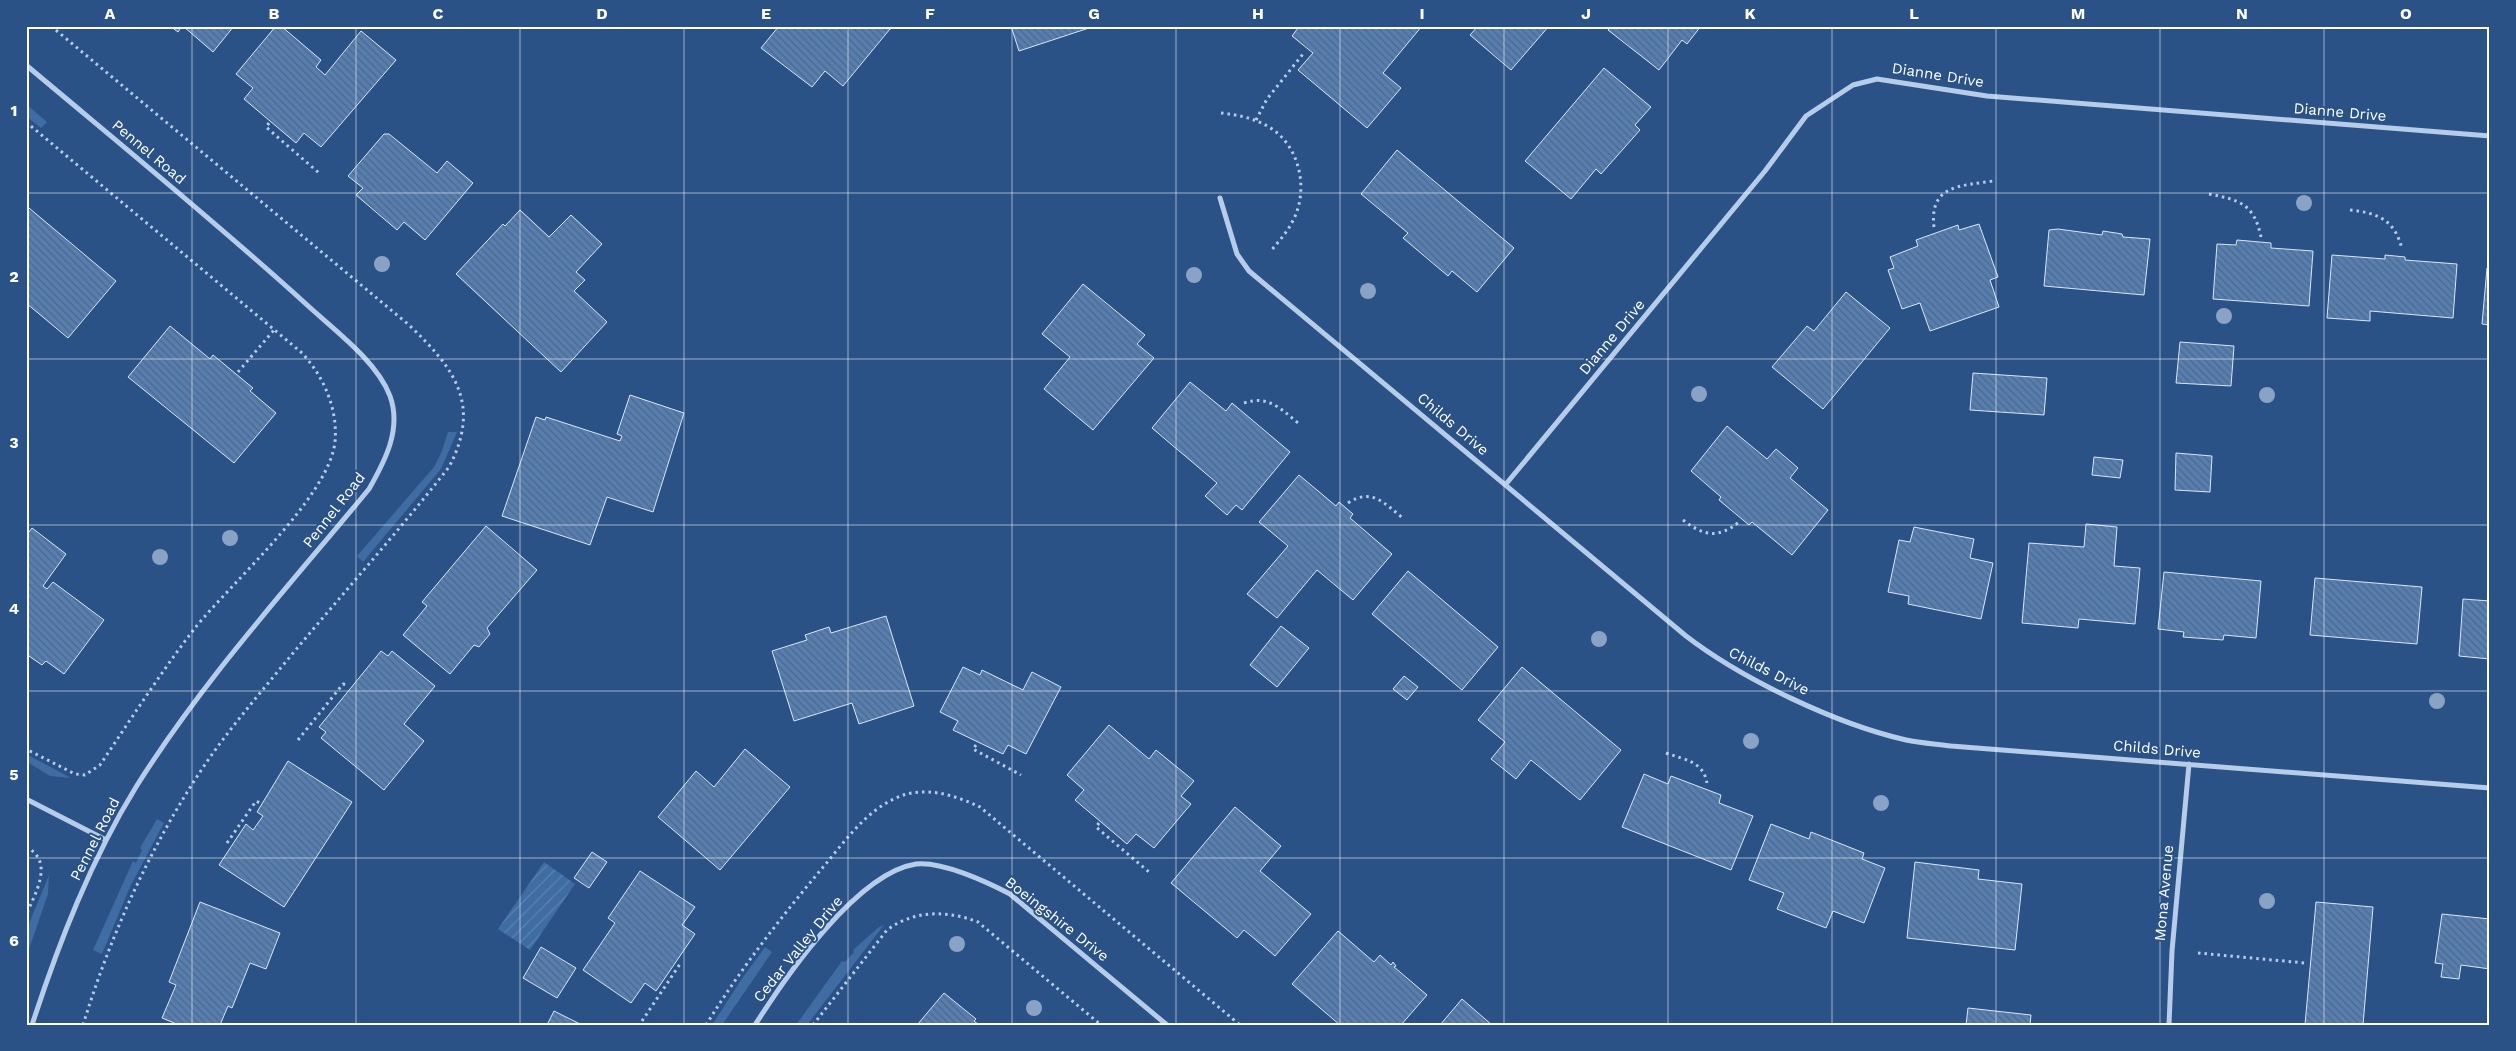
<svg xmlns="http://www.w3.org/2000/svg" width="2516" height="1051" viewBox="0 0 2516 1051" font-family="'Work Sans',sans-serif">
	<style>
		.grass { fill: #3f6ca3 }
		.garden { fill: url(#garden-furrows) }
		.building { fill: url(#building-back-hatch); stroke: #d9e6f6 }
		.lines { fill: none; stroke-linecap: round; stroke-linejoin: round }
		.path { stroke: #b6cce8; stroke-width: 3; stroke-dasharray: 2.5 4; stroke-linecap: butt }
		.street { stroke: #b6cce8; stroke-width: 5 }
		.tree { fill: #8aa3c4 }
		.grid { fill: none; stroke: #fff; stroke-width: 1; stroke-opacity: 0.55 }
		.labels { text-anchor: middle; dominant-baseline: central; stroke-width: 4; stroke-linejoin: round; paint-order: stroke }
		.street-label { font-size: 15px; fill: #fff; stroke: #2a5287 }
		.neatline { fill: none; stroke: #fff; stroke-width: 2 }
		.grid-label { font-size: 16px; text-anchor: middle; font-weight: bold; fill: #fff }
	</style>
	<defs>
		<pattern id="garden-furrows" width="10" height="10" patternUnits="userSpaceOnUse" patternTransform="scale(1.25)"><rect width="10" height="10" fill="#3f6ca3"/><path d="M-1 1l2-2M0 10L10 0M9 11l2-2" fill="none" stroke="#5c82b1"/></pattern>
		<pattern id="building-back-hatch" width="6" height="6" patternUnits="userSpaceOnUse" patternTransform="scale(1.25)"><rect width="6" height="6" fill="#567eb0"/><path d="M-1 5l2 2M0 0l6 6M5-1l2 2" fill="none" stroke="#526883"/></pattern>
	</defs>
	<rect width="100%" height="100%" fill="#2a5287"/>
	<path class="grass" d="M26,104L47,122L41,128L26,116Z
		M448,432H457L441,469L363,562L357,556L434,467L442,451Z
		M26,754L71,778L50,776L29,763L26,765Z
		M157,819L164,823L130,887L102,954L93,950L133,861L136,863L142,850L140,848Z
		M49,875L48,894L26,958V931Z
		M884,925L807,1025H796L842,961L845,962L854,952L853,950L879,927Z
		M765,947L772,952L722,1025H712L741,980Z"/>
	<path class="garden" d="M544,862L575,884L530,950L498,929Z"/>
	<path class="building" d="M170,26H182L178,32Z
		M183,26H234L213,52Z
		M276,26H281L321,60L316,67L325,75L361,31L396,60L321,147L304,133L296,143L244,99L253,88L236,74Z
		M779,26H898L890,29L843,86L825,71L812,87L761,48Z
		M1011,26H1092V27L1019,51Z
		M1296,26H1422L1383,73L1401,88L1367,128L1298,70L1313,53L1292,36L1298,28Z
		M1478,26H1549L1511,70L1470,35Z
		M1611,26H1701L1687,44L1682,40L1659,70L1608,30Z
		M1604,68L1651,107L1635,125L1640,130L1601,174L1596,169L1571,199L1525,161Z
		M384,134H389L437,173L447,161L473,183L425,240L404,222L397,230L356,195L363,188L348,176Z
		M1397,150L1514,248L1477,292L1452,271L1448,276L1403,238L1408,233L1361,194Z
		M29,208L116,281L68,338L26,303V211Z
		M520,210L549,237L571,215L602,244L576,272L585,280L574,291L607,322L561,372L456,274L503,224L505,226Z
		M1979,224L1998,277L1990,280L1999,307L1930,331L1920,303L1902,309L1888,270L1894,268L1890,257L1918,246L1916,240L1958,225L1959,230Z
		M2058,229L2102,235L2103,231L2122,234L2123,237L2150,239L2144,295L2044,286L2049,230Z
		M2237,240L2271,243V248L2313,251L2309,306L2213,299L2217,244L2236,245Z
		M2332,255L2385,259V255L2405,257V260L2457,264L2453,318L2370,311V321L2327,318Z
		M2487,268H2490V325L2482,324Z
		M1083,284L1145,335L1137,344L1154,358L1093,430L1044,389L1070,357L1042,334Z
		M1846,292L1890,328L1823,409L1772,367L1807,326L1814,331Z
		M170,326L210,359L213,355L253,388L250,391L276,413L234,463L128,377Z
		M2180,342L2234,346L2231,386L2176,383Z
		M1973,373L2047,378L2044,415L1970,410Z
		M1190,382L1226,411L1232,403L1290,452L1242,510L1236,505L1227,515L1205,496L1217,483L1152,428Z
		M630,395L684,413L653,512L607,497L590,545L502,516L536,417L545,420L546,417L620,441L622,436L617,434Z
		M1727,426L1767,459L1776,449L1798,468L1790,478L1828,510L1792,555L1752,522L1749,525L1719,500L1721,497L1691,471Z
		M2176,453L2212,456L2210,492L2175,490Z
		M2094,457L2123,460L2120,478L2092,475Z
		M1299,475L1336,506L1339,502L1353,514L1350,518L1392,554L1353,600L1317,570L1277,618L1247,594L1288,546L1259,522Z
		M2086,524L2117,527L2114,566L2140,568L2135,624L2079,619L2078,628L2022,623L2029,543L2084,547Z
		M486,526L537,570L487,628L490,634L479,647L474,645L450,674L403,635L427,606L422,602Z
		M1914,527L1974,539L1970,558L1993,563L1981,619L1908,604L1909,596L1888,592L1899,540L1910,542Z
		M32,528L66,554L43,586L47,589L53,582L104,620L64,674L46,661L42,665L26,654V536Z
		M1408,571L1498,647L1462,690L1372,614Z
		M2164,572L2261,581L2256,638L2224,635L2223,640L2183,637L2184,632L2158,629Z
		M2315,578L2422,587L2417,644L2310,635Z
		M2463,599L2490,601V659L2459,656Z
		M886,616L914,706L859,724L852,703L794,721L772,651L807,640L805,635L829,627L831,633Z
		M1281,626L1309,648L1277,687L1250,665Z
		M381,651L388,656L392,651L435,686L404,724L424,741L384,790L321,738L326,732L319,727Z
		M963,667L980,675L982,670L1023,690L1032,672L1061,687L1026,754L1008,745L1003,754L953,730L958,721L940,712Z
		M1522,667L1621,750L1580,800L1531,760L1516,779L1491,759L1505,742L1478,720Z
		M1404,676L1418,687L1407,700L1393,689Z
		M1109,725L1149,759L1156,750L1194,781L1181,796L1191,804L1154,848L1136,834L1127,844L1075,800L1084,790L1067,775Z
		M745,749L790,787L720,870L658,817L696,771L714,787Z
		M288,761L352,802L284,907L219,865L246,824L253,830L263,816L257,812Z
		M1644,774L1668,784L1671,776L1721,795L1719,803L1753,816L1731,870L1622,827Z
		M1235,807L1281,846L1260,871L1311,914L1275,956L1244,930L1237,938L1171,883Z
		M1771,824L1809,839L1811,832L1864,853L1862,859L1885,868L1864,923L1833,911L1826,928L1777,909L1784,893L1749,880Z
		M592,852L607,862L589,888L574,878Z
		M1915,862L1979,870L1978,879L2022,884L2015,950L1907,938Z
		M640,871L695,907L682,925L695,934L656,991L645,983L631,1003L583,970L615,923L608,918Z
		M200,902L280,933L266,969L250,963L232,1008L228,1006L220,1025H179L162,1018L176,985L169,982Z
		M2316,902L2373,907L2363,1025H2305Z
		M2442,914L2490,919V969L2461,965L2459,979L2441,977L2443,964L2435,963Z
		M1338,931L1374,962L1380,955L1391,965L1393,962L1396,966L1394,967L1427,995L1401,1025H1340L1292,984Z
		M541,947L576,968L557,998L523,978Z
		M944,993L976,1019L974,1021L979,1025H917Z
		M1462,999L1492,1025H1440Z
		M1968,1008L2031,1015L2030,1025H1966Z
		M554,1011L582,1025H547Z"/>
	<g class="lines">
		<path class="path" d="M51,26L409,325C454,368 482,404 449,467C395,536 335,602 279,670C251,704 222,738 198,775C148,852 110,937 83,1025
			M1221,113C1238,115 1254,118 1269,127C1301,146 1310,193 1291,224C1286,234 1277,243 1270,252
			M1256,120L1267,99L1303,54
			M26,122L302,353C324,377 338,409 335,442C329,497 231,583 195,628C161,672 131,719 100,765L85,775L75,774L26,749
			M269,123L266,127L319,173
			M2209,194C2240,200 2254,204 2261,237
			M2350,210C2378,213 2395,220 2402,249
			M1934,227C1929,185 1960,186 1993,181
			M238,372L274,330
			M1244,403C1268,395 1280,408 1298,423
			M1348,503C1372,487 1385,504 1404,519
			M1683,520C1704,536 1718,539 1739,522
			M298,740L339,689L343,684L348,685
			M976,745L973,749L1021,775
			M1666,753C1685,760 1703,761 1707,783
			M1099,823L1096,827L1149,872
			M227,843L256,801L260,803
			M26,847C55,861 35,894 26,915
			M2198,953L2305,963
			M642,1021L680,964
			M706,1025C741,968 782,916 824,866C845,841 866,811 896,798C923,785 955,795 980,807L1240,1025
			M813,1025L887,930C914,910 947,910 978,922L1101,1025"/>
		<path class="street" d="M26,65C120,144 216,222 306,304C333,329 377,361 390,396C402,429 385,461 369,489C289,586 203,680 136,787C91,860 59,942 32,1025
			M1220,198L1237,254L1249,271L1686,636C1742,679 1836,724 1906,740C1920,743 1936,744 1951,746L2490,788
			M1506,484L1765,171L1806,116L1853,85L1877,79L1987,96L2490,136
			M26,799L106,840
			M755,1025C786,976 857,873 916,864C942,861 987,882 1010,894L1167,1025
			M2169,1025L2172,951L2189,764"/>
	</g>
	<g class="tree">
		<circle cx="2304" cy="203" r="8"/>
		<circle cx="382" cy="264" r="8"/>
		<circle cx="1194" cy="275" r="8"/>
		<circle cx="1368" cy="291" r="8"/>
		<circle cx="2224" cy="316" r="8"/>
		<circle cx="1699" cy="394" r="8"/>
		<circle cx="2267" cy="395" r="8"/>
		<circle cx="230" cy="538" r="8"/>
		<circle cx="160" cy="557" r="8"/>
		<circle cx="1599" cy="639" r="8"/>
		<circle cx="2437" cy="701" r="8"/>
		<circle cx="1751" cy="741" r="8"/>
		<circle cx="1881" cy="803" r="8"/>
		<circle cx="2267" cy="901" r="8"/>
		<circle cx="957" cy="944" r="8"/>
		<circle cx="1034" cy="1008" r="8"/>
	</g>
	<path class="grid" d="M192,26V1025M356,26V1025M520,26V1025M684,26V1025M848,26V1025M1012,26V1025M1176,26V1025M1340,26V1025M1504,26V1025M1668,26V1025M1832,26V1025M1996,26V1025M2160,26V1025M2324,26V1025M26,193H2490M26,359H2490M26,525H2490M26,691H2490M26,858H2490"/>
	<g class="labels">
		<g class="street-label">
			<text transform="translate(1938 75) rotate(9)">Dianne Drive</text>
			<text transform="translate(2340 112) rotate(5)">Dianne Drive</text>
			<text transform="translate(149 152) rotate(40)">Pennel Road</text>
			<text transform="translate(1612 337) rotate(-50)">Dianne Drive</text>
			<text transform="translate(1453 424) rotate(40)">Childs Drive</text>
			<text transform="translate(334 510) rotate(-52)">Pennel Road</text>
			<text transform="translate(1769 671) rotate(27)">Childs Drive</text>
			<text transform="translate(2157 749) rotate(5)">Childs Drive</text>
			<text transform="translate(95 839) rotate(-63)">Pennel Road</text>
			<text transform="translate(2164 893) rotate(-85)">Mona Avenue</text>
			<text transform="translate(1057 919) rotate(38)">Boeingshire Drive</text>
			<text transform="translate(798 949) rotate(-51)">Cedar Valley Drive</text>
		</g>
	</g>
	<rect width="2516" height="1051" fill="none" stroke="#2a5287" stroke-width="55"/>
	<rect x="28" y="28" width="2460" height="996" class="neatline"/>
	<g class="grid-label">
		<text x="110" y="19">A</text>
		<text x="274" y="19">B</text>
		<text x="438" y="19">C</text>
		<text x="602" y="19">D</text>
		<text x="766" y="19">E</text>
		<text x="930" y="19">F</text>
		<text x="1094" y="19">G</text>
		<text x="1258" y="19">H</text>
		<text x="1422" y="19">I</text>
		<text x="1586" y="19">J</text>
		<text x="1750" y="19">K</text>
		<text x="1914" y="19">L</text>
		<text x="2078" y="19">M</text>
		<text x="2242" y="19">N</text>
		<text x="2406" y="19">O</text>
		<text x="14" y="116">1</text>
		<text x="14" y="282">2</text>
		<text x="14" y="448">3</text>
		<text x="14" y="614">4</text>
		<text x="14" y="780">5</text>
		<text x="14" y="946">6</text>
	</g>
</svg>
